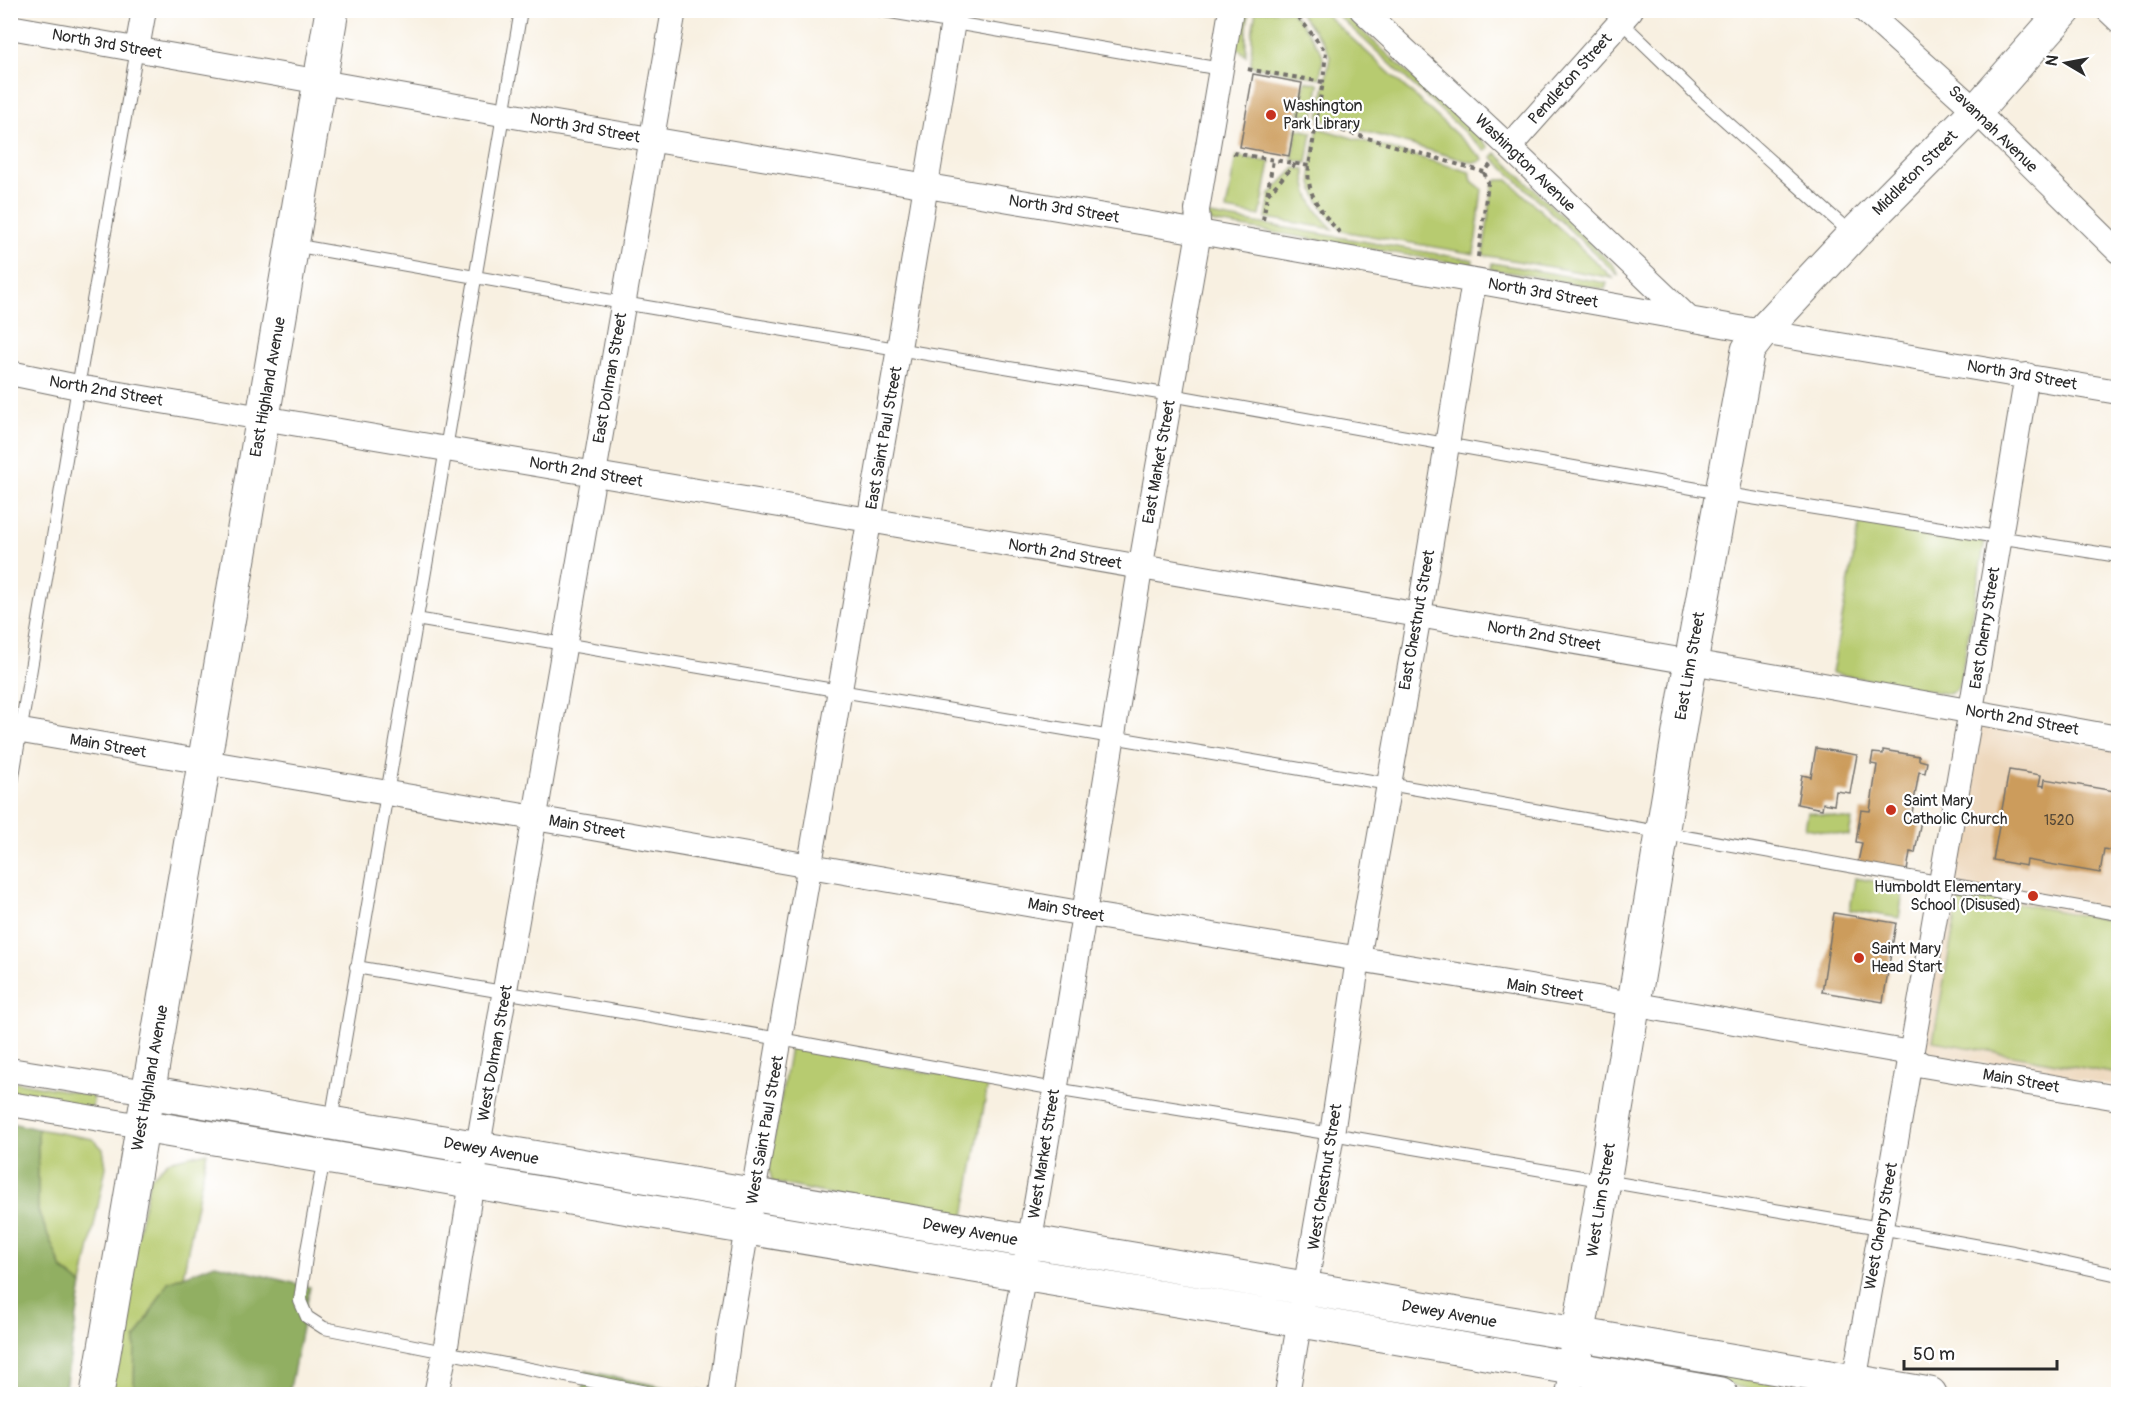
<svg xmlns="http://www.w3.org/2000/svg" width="2129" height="1405" viewBox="0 0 2129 1405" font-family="Pangolin,sans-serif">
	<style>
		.built { fill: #edd7bb }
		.green { fill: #b7cb6f; stroke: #717b4d; stroke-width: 1.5 }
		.forest { fill: #91af62; stroke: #5e6d46; stroke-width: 1.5 }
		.building { fill: #cc9c5c }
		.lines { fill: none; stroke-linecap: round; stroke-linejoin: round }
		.lane-casing { stroke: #73706b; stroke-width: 14 }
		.street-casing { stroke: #73706b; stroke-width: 26 }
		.secondary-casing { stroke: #73706b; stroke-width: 35 }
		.path { stroke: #73706b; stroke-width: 4; stroke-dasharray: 4.5 4.5; stroke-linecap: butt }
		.lane { stroke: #fff; stroke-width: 12 }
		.street { stroke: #fff; stroke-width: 24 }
		.secondary { stroke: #fff; stroke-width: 33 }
		.poi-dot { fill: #c8321e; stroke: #fff; stroke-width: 2 }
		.labels { text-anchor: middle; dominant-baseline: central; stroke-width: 4.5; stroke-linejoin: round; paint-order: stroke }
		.number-label { font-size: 14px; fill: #534737 }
		.street-label { font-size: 16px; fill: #2b2b2b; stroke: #fff }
		.poi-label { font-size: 16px; fill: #2b2b2b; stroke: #fff; text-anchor: start }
	</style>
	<rect width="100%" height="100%" fill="#fff"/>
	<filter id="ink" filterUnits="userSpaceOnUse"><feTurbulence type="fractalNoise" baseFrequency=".0167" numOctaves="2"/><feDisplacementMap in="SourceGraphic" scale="12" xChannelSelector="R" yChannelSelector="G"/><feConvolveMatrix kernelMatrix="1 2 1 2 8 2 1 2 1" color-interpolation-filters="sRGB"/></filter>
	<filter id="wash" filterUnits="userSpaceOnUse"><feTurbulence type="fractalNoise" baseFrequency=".008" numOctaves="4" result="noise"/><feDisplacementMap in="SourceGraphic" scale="24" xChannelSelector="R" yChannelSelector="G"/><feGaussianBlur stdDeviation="1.35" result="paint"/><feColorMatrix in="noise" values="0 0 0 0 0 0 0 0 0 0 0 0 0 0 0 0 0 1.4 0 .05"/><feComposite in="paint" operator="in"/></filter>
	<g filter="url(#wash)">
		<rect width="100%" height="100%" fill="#f8f0e1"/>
		<path class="built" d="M1983,727L2118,751V1087L1933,1054L1925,1048L1923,1042L1977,731Z"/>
		<path class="green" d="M1238,11H1249L1246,33V56L1232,43Z
			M1256,11H1290L1301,22L1322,53L1323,59L1320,78L1251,66L1252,34Z
			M1298,11H1322L1483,159L1479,162H1470L1319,118L1330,56L1323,42Z
			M1333,11H1340L1489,147L1485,151Z
			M1305,81L1319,84L1314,115L1299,113Z
			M1318,128L1470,172L1472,181L1482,189L1474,254L1342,231C1304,189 1308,180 1318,128Z
			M1297,129L1312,132L1307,163L1292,160Z
			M1496,153L1614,266L1619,276L1492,157Z
			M1236,156L1270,162L1260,216L1226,210Z
			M1295,168L1305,169C1304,195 1316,212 1333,229L1266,218L1270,194Z
			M1497,180H1508L1613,278L1483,255L1493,185Z
			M1204,214L1473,260L1472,266L1212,222Z
			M1492,263L1607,283L1605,289L1491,269Z
			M1860,520L1985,541L1960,682L1956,690L1949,694L1832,673Z
			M1808,812L1852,820L1849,836L1805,828Z
			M1855,878L1904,886L1899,918L1850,910Z
			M1960,893L2118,922V1074L1933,1041Z
			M790,1047L988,1084L963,1222L772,1182L769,1167Z
			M10,1081L92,1095L93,1103L91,1110L11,1096Z
			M38,1129L93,1139L103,1149L106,1167L82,1285L62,1269L38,1211Z
			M207,1152L183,1276L168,1282L135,1340L134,1394H107L113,1349L150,1178L168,1161Z
			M1608,1355L1820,1391L1819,1394H1780L1611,1365L1607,1361Z"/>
		<path class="forest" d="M11,1123L38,1129V1211L62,1269L82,1285L64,1394H11Z
			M215,1264L310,1287L289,1394H134L135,1340L168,1282Z
			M586,1371L678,1390L737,1394H582Z"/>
		<g id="blocks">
			<path class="building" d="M1253,74L1302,83L1289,156L1240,147Z
				M1816,748L1857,755L1850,793L1836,791L1834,805L1823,803L1822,809L1797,804L1802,775L1811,777Z
				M1883,750L1919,756V760L1927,762L1925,773L1919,772L1911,819L1921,820L1915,853L1910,852L1907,871L1858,862L1862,843L1856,842L1861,810L1870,811L1877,765L1871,764L1873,753L1883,754Z
				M2009,770L2041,775L2039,785L2044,786L2045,779L2114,791L2115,785L2118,786V869L2113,868L2116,851L2104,849L2100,873L2027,860L2026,866L1993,860Z
				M1834,913L1896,923L1883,1002L1822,992Z"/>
		</g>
	</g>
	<g filter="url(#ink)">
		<use href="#blocks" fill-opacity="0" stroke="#73706b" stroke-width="1.5"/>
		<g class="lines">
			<defs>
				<path id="lane" d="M879,10L1221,69
					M1609,10L1699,97L1853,235
					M2099,10L2118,28
					M293,245L623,303L1171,395L1720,493L2118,556
					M416,619L1389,784L2118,914
					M10,794L78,387L137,49
					M356,967L780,1039L1055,1089L1332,1134L1880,1228L2013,1252L2118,1275
					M331,1121L521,10
					M324,1158L307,1250L300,1301L307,1317L324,1328L656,1394"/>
				<path id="street" d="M1362,10L1509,147L1687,317
					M1864,10L1976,111L2118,251
					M10,27L502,114L1199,232L1762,332L2118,392
					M137,49L144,10
					M1509,147L1631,10
					M10,373L78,387L869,520L1801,681L2118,738
					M10,729L535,818L1085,914L1609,1000L1899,1051L1923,1065L2118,1098
					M10,1070L148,1092
					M10,1104L142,1126
					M436,1394L445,1352L472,1181L674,10
					M721,1394L730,1327L899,348L955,10
					M1002,1394C1053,1121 1094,845 1140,570C1159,457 1180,345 1199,232L1197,210L1231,10
					M1287,1394L1332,1134L1358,959L1419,615L1474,281
					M1568,1394L1573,1369
					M1852,1394L1971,710L2027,375"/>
				<path id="secondary" d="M148,1092L1930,1394
					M142,1126L1301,1321L1721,1394
					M1575,1356L1687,684L1748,350L1762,332L1853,235L1976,111L2065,10
					M97,1394L332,10"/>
			</defs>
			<use href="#lane" class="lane-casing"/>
			<use href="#street" class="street-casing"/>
			<use href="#secondary" class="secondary-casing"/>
			<path class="path" d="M1293,10L1326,52L1323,82
				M1316,123L1484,172L1493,162
				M1233,153L1309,166L1323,82L1247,69
				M1309,166C1305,194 1322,213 1340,233
				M1268,194L1295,164
				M1263,220L1273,160
				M1478,257L1488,183L1484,172"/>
			<use href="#lane" class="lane"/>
			<use href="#street" class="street"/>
			<use href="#secondary" class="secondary"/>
		</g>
	</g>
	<g class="poi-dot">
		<circle cx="1271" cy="115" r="6"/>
		<circle cx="1891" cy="810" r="6"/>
		<circle cx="2033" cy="896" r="6"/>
		<circle cx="1859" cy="958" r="6"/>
	</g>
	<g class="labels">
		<g class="number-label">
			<text x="2059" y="820">1520</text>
		</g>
		<g class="street-label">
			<text transform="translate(107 44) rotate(10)">North 3rd Street</text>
			<text transform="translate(1570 79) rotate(-48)">Pendleton Street</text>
			<text transform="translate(585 128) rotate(10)">North 3rd Street</text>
			<text transform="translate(1993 129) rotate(44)">Savannah Avenue</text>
			<text transform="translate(1525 163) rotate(44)">Washington Avenue</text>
			<text transform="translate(1915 173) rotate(-45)">Middleton Street</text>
			<text transform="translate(1064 209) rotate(9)">North 3rd Street</text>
			<text transform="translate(1543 293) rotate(10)">North 3rd Street</text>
			<text transform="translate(2022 375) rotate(10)">North 3rd Street</text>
			<text transform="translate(610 378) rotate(-80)">East Dolman Street</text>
			<text transform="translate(268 387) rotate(-80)">East Highland Avenue</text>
			<text transform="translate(106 391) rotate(10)">North 2nd Street</text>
			<text transform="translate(884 438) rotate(-80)">East Saint Paul Street</text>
			<text transform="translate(1159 462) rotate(-80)">East Market Street</text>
			<text transform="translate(586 472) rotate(10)">North 2nd Street</text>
			<text transform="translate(1065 554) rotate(10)">North 2nd Street</text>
			<text transform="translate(1417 620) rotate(-80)">East Chestnut Street</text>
			<text transform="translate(1985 628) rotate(-81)">East Cherry Street</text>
			<text transform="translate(1544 636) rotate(10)">North 2nd Street</text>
			<text transform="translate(1690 666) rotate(-80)">East Linn Street</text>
			<text transform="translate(2022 720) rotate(10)">North 2nd Street</text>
			<text transform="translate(108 746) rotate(10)">Main Street</text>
			<text transform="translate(587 827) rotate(10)">Main Street</text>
			<text transform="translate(1066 910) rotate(10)">Main Street</text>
			<text transform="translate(1545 990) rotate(9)">Main Street</text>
			<text transform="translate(495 1053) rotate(-80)">West Dolman Street</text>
			<text transform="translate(150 1078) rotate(-80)">West Highland Avenue</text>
			<text transform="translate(2021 1081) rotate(10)">Main Street</text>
			<text transform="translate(765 1130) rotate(-80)">West Saint Paul Street</text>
			<text transform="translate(491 1151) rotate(10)">Dewey Avenue</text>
			<text transform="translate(1044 1154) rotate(-81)">West Market Street</text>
			<text transform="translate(1325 1177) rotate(-81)">West Chestnut Street</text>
			<text transform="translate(1601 1200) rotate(-81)">West Linn Street</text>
			<text transform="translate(1881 1226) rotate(-80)">West Cherry Street</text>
			<text transform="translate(970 1232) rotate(10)">Dewey Avenue</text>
			<text transform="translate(1449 1314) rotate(10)">Dewey Avenue</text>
		</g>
		<g class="poi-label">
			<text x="1283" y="106">Washington<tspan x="1283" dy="18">Park Library</tspan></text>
			<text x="1903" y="801">Saint Mary<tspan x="1903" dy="18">Catholic Church</tspan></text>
			<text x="2021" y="887" text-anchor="end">Humboldt Elementary<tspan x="2021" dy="18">School (Disused)</tspan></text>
			<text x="1871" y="949">Saint Mary<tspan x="1871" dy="18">Head Start</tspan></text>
		</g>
	</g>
	<rect width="2129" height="1405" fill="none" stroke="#fff" stroke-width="36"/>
	<g transform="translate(2066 63) rotate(280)" stroke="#ffffff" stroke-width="4.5" paint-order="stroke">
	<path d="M0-4.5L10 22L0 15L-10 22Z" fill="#2b2b2b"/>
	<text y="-9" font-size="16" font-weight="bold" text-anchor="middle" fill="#2b2b2b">N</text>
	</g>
	<path d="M1904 1360v9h153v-9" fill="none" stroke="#2b2b2b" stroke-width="3"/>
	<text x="1913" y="1360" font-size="18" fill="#2b2b2b" stroke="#ffffff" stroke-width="4.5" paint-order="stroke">50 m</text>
</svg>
